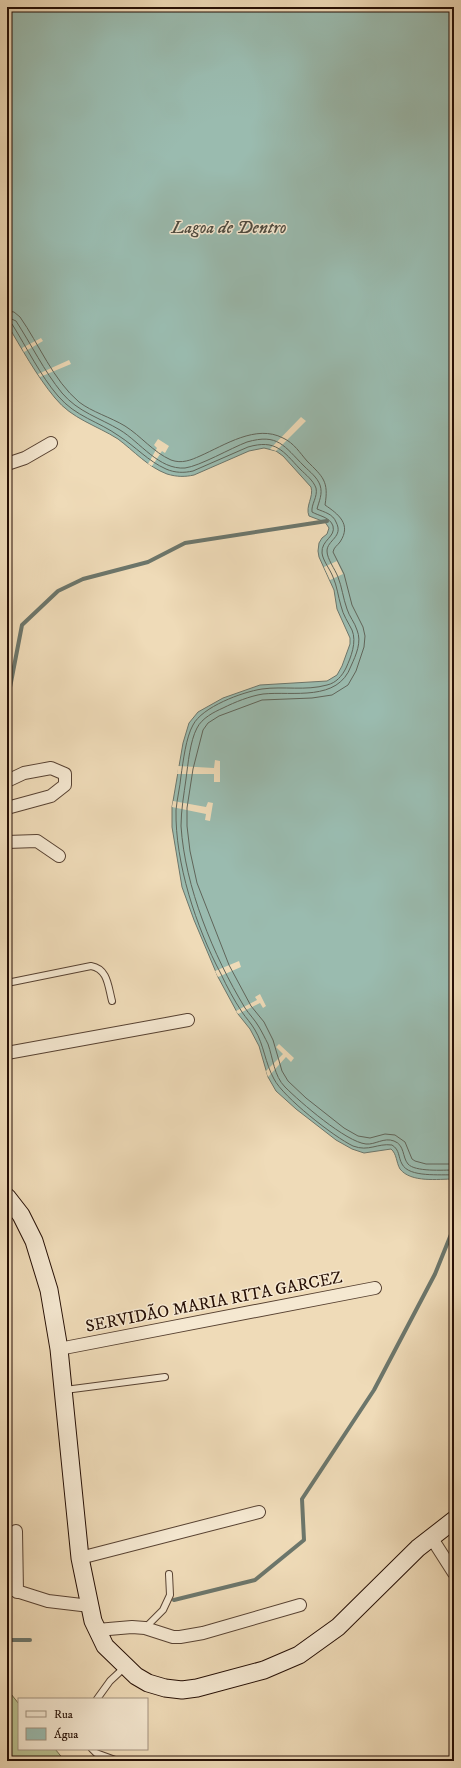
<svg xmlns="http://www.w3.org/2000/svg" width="461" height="1768" viewBox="0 0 461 1768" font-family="'IM FELL DW Pica',serif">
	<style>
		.green { fill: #b9c08f; stroke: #70684a }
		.water { fill: #9abbaf; stroke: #6c766b }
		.pier { fill: #efdbb8 }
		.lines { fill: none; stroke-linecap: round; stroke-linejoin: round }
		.shore { stroke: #60655a; stroke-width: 1 }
		.stream { stroke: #6c766b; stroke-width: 4 }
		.lane-casing { stroke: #584232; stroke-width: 8 }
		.street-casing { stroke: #584232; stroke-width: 14 }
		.secondary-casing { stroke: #260f05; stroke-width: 19 }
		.lane { stroke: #f5e8d1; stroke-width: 6 }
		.street { stroke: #f5e8d1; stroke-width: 12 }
		.secondary { stroke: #f5e8d1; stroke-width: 17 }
		.labels { text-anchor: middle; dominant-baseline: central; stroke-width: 3; stroke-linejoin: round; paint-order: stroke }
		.street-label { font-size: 17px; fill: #260f05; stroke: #f5e8d1 }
		.water-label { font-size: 18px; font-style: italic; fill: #4f4b40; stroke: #f5e8d1 }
	</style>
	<rect width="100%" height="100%" fill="#efdbb8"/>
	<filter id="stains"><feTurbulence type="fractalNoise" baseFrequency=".005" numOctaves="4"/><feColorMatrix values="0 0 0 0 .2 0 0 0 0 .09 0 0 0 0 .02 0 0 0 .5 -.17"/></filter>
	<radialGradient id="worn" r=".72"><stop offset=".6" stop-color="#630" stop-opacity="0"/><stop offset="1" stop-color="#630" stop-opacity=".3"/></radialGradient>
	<path class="green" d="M7,1689L19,1704V1749H55L65,1761H7Z"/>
	<path class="water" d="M7,7H454V1179C438,1179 411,1183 400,1169C396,1162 397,1154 391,1149L364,1153L352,1149L336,1140L296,1109L276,1091L268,1077L259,1046L250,1029L238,1014L218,977L194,920L182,887L172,827V807L183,743L189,723L198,712L223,698L260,685L327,681L337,675L342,666L350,644V638L337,609L334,590L319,557L318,551L319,543L322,538L327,534L329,528L325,522L309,516C305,506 314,497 311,487L283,456L276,451L264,448L249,451L194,475C185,477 177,477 167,474C148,467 134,451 118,439C96,425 72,419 55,398C36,375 22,349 7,324Z"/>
	<path class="pier" d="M41,338L43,341L24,352L22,348Z
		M69,360L71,364L40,377L38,374Z
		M301,417L306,421L276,451L270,449Z
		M158,439L169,446L165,453L162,451L152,466L148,464L157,448L154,445Z
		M337,561L343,574L330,580L324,567Z
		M215,760L220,761V782H214V774H177L178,766L214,768Z
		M173,801L206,807L208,802L213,803L210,821L205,820L206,814L172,807Z
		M239,961L241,967L218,977L215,971Z
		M260,994L266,1006L263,1008L260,1003L238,1014L236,1011L257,1000L255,997Z
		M279,1044L294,1058L291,1062L286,1057L268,1077L266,1071L283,1054L276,1047Z"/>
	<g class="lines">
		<path class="shore" d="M7,311L14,312L20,317C39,344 53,380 79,402C92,412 110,417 125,426C141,436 153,452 171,460C182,464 191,460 200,456C225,445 256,424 283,438C294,443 300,453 307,461C323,477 329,481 325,505C338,514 352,524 340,542C337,546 334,547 333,552L344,574L352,605L363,627L365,636L364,647L356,671L348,685L332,695L312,698L262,700L219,716L208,723L203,730L193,769L187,808V826L190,851L197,883L229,965L251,1006L264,1022L273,1040L282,1071L288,1081L306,1098L344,1128L358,1136L370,1138L385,1134L395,1135L405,1142L412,1159L415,1161L426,1164H454
			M7,317L16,321C31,344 44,371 62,393C78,412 100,418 120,430C140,442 159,470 185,468C200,466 231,448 247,442C278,433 284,446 304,466C310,472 317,477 320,485C323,494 319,501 317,509C324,512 333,514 336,522C344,537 327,540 327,551C327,559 335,569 338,577C342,587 343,598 347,609C349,616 355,623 357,630C362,642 356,655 351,666C338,702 293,691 263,694C250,696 235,702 223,708C214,712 202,718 197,728C190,741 188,764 186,779C184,794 181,810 181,826C185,887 213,955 245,1008C249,1014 255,1020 259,1027C262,1032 265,1038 268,1044C273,1058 274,1076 285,1087C300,1102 346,1142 366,1144C375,1145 384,1137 394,1141C405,1145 402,1157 408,1164C415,1172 443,1170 454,1170
			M7,322L12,324C27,348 40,375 58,396C76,417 98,421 119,436C136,447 148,461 166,469C175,473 184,473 193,471L248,447C276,439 283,451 300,469C306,475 313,480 316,488C318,497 311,504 312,512C319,516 330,517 333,526C336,537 321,540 322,553C323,561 330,569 333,577C337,586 338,596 341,606C343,615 348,622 352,630C357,642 351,657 346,668C342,676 336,683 327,685C306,691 283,686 262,689C242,692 202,707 193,725C186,737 183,762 181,776C180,787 177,799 176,810C175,863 196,927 221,974C227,987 234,1000 242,1012C246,1018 251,1023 255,1030C264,1045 265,1063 274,1079C283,1097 334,1137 353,1146C369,1152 377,1143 392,1145C400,1150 398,1157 402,1164C409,1178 441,1174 454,1175"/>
		<path class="stream" d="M7,703L22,625L58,591L83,579L148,562L185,543L327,521
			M174,1600L255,1580L304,1540L302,1499L374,1390L435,1274L454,1227
			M7,1640H30"/>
		<defs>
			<path id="lane" d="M7,983L91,966C108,969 108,986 112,1001
				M65,1390L165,1377
				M145,1628L163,1610L170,1595L169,1574
				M97,1699L110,1681L125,1667
				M92,1749L96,1753L118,1761"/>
			<path id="street" d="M7,464L25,458L51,443
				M7,781L24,773L51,768L65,774V785L51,796L7,808
				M7,842L37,841L59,856
				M7,1053L188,1020
				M59,1349L375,1288
				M16,1531L17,1592
				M431,1537L454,1573
				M80,1558L259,1512
				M7,1588L48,1601L90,1606
				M97,1630L132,1627L145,1628L173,1637H180L203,1633L300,1605"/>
			<path id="secondary" d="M7,1197L21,1215L34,1241L49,1290L59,1349L80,1558L93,1621L105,1646L136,1676L148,1683L165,1688L182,1690L197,1688L264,1670L299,1655L338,1627L418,1548L454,1520"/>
		</defs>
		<use href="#lane" class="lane-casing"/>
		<use href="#street" class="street-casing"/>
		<use href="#secondary" class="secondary-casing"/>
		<use href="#lane" class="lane"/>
		<use href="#street" class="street"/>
		<use href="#secondary" class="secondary"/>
	</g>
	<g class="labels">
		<g class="street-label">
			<text transform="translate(214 1302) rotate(-11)">SERVIDÃO MARIA RITA GARCEZ</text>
		</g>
		<g class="water-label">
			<text x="229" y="228">Lagoa de Dentro</text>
		</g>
	</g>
	<rect width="461" height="1768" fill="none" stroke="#efdbb8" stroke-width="24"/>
	<rect x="8" y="8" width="445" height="1752" fill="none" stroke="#260f05" stroke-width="2"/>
	<rect x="12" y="12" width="437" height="1744" fill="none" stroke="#260f05"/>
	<rect x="18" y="1698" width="130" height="52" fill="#f5e8d1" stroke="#a2917f"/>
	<rect x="26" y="1711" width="20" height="6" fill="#f5e8d1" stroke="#a2917f"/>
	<text x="54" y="1718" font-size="12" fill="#260f05">Rua</text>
	<rect x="26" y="1728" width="20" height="12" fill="#9abbaf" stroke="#a2917f"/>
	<text x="54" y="1738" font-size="12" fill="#260f05">Água</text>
	<rect width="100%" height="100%" filter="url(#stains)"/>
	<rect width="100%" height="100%" fill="url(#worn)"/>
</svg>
